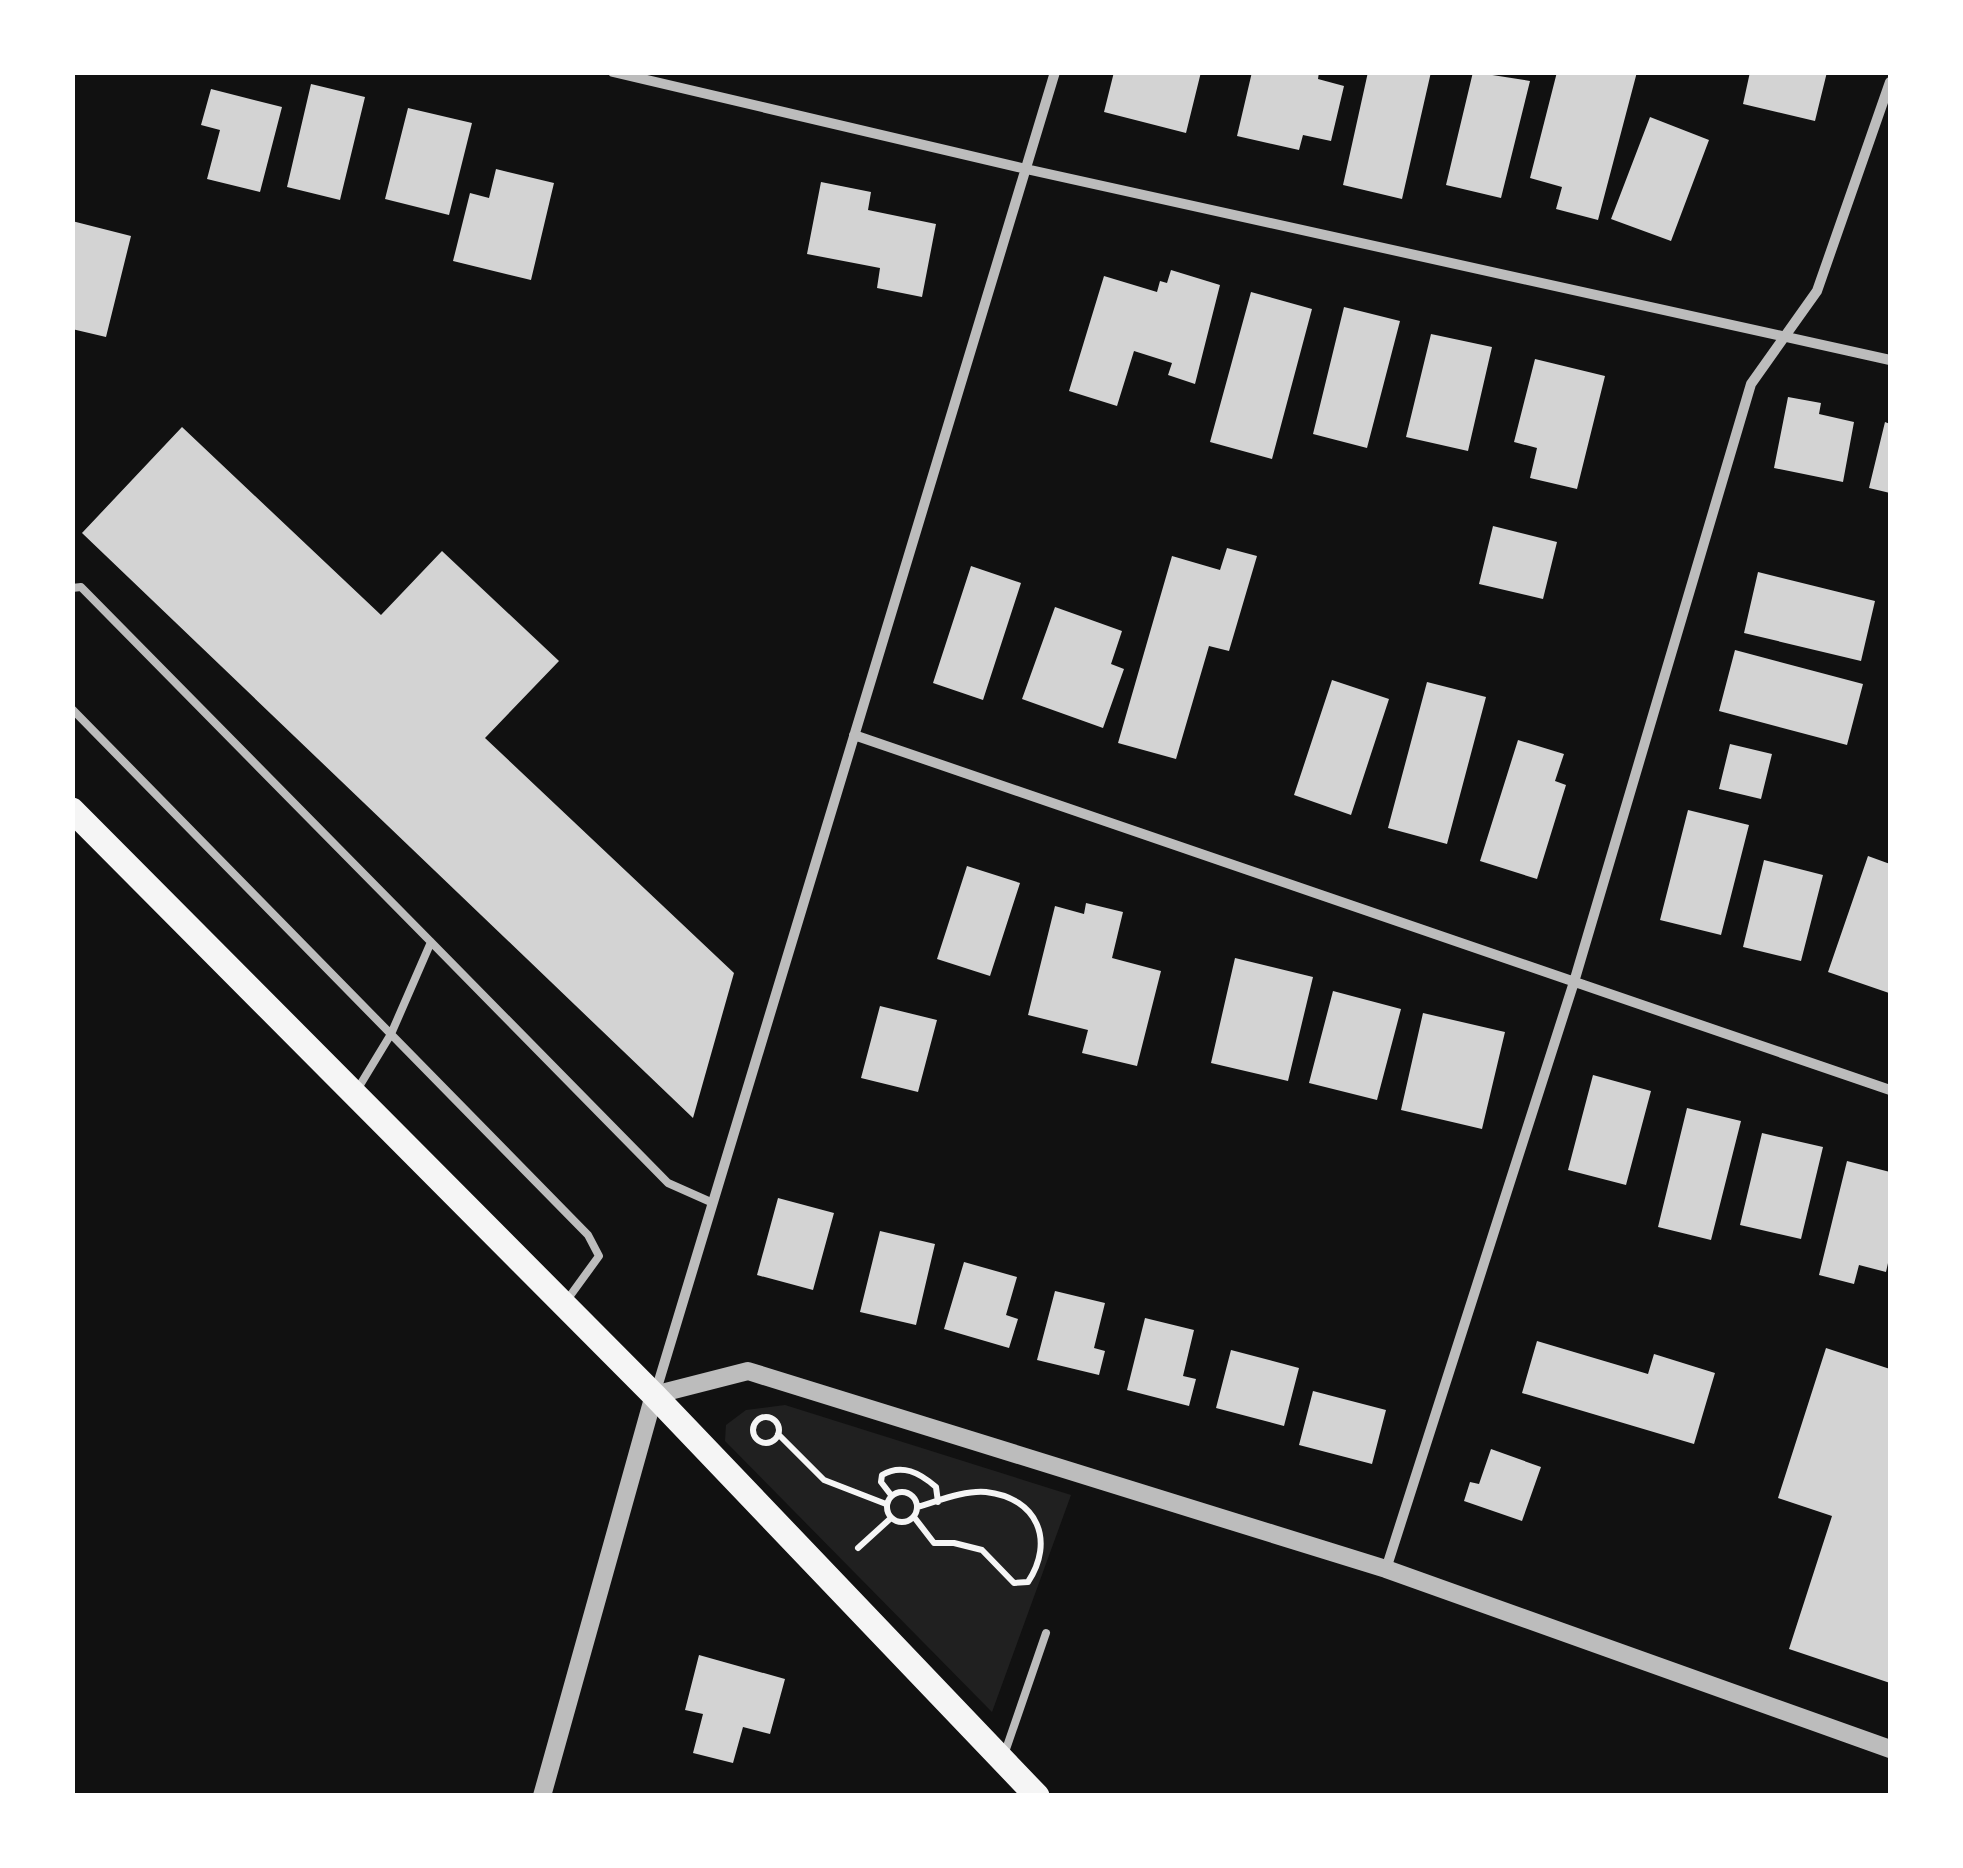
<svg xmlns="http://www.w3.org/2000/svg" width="1963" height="1868" viewBox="0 0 1963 1868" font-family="Manrope,sans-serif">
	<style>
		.green { fill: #202020 }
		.building { fill: #d3d3d3 }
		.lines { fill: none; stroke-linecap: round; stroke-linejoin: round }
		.path { stroke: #f5f5f5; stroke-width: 6 }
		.service { stroke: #bcbcbc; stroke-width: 8 }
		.minor { stroke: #bcbcbc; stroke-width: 10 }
		.tertiary { stroke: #bcbcbc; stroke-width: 18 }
		.primary { stroke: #f5f5f5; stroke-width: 25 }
	</style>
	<rect width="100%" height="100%" fill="#111"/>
	<path class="green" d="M785,1405L1071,1495L992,1712L725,1441L726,1425L746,1410Z"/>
	<path class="building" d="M1114,72H1201L1186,133L1104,112Z
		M1252,72H1319L1318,79L1344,86L1331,141L1303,135L1299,150L1237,136Z
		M1368,72H1431L1402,199L1343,185Z
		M1473,72L1530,81L1501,198L1446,185Z
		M1557,72H1637L1598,220L1556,209L1562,187L1530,178Z
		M1750,72H1827L1815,121L1743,104Z
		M311,84L365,97L340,200L287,187Z
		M211,89L282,107L260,192L207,179L220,130L201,125Z
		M408,108L472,123L449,215L385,199Z
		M1650,117L1709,140L1671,241L1611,219Z
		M496,169L554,183L531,280L453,261L470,193L489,198Z
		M821,182L871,192L868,210L936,224L922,297L877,288L880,268L807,254Z
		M72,221L131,236L106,337L72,329Z
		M1171,270L1220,285L1195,384L1168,375L1172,363L1134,351L1117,406L1069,391L1104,276L1157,292L1160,281L1167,283Z
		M1251,292L1312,309L1272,459L1210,442Z
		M1344,307L1400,321L1367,448L1313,434Z
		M1431,334L1492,347L1468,451L1406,437Z
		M1535,359L1605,376L1577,489L1530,478L1537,448L1514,442Z
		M1788,397L1821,403L1819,414L1854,422L1843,482L1774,468Z
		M1885,422L1890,424V493L1869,488Z
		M182,427L381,615L442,551L559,661L485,738L734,973L693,1118L82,533Z
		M1493,526L1557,542L1543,599L1479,584Z
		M1227,548L1257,556L1229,651L1209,646L1176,759L1118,743L1172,556L1220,570Z
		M971,566L1021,583L983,700L933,683Z
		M1758,572L1875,601L1861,661L1744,633Z
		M1055,607L1122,631L1111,664L1124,669L1103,728L1022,699Z
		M1735,650L1863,684L1847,745L1719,711Z
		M1332,680L1389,699L1351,815L1294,795Z
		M1427,682L1486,697L1447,844L1388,828Z
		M1518,740L1564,754L1555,781L1566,785L1537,879L1480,861Z
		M1730,744L1772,754L1761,799L1719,789Z
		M1688,810L1749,825L1721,935L1660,920Z
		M1868,856L1890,864L1889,993L1828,972Z
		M1764,860L1823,875L1801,961L1743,947Z
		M967,866L1020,883L990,976L937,959Z
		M1086,903L1123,912L1112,958L1161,971L1137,1066L1082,1053L1088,1030L1028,1015L1055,906L1084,914Z
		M1235,958L1313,977L1288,1081L1211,1063Z
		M1333,991L1401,1009L1377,1100L1309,1083Z
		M880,1006L937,1020L918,1092L861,1078Z
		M1423,1013L1505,1032L1482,1129L1401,1110Z
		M1593,1075L1651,1091L1626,1185L1568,1170Z
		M1687,1108L1741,1121L1711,1240L1658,1227Z
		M1762,1133L1823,1147L1801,1239L1740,1225Z
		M1847,1161L1890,1172V1254L1886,1272L1859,1265L1854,1284L1819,1275Z
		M778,1198L834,1213L813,1290L757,1275Z
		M880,1231L935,1244L916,1325L860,1312Z
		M964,1262L1017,1277L1006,1315L1018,1319L1009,1348L944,1329Z
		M1055,1291L1105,1303L1094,1348L1105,1351L1099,1375L1037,1360Z
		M1145,1318L1194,1330L1183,1376L1196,1379L1189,1406L1127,1390Z
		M1537,1341L1648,1374L1654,1354L1715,1373L1694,1444L1522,1393Z
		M1826,1348L1890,1369V1683L1789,1649L1832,1516L1778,1498Z
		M1231,1350L1299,1368L1284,1426L1216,1408Z
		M1313,1391L1386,1410L1372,1464L1299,1445Z
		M1491,1449L1541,1467L1522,1521L1464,1501L1470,1482L1479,1484Z
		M699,1655L785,1679L770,1734L743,1727L733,1763L693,1753L703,1714L685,1710Z"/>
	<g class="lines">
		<path class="path" d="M753 1430a13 13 0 1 1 26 0a13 13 0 1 1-26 0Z
			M778,1434L824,1480L886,1504
			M887 1507a15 15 0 1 1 30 0a15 15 0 1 1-30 0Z
			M891,1495L881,1482L882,1475C902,1463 920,1473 936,1487L938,1502
			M914,1517L934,1543H954L982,1550L1014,1583L1028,1582C1055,1541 1038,1498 986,1492C965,1490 938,1501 917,1507
			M858,1548L891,1518"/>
		<path class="service" d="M72,588L81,587L431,942
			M72,709L588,1235L599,1256L567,1300
			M357,1090L391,1034L431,942L668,1183L713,1203
			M1004,1755L1046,1633"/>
		<path class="minor" d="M613,72L1026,169L1890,360
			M854,735L1890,1090
			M655,1394L1055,72
			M1386,1569L1574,982L1751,384L1817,291L1890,82"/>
		<path class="tertiary" d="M542,1796L654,1395L748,1371L1386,1569L1890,1749"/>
		<path class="primary" d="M72,810L654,1395L1037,1796"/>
	</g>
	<rect width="1963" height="1868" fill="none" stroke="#ffffff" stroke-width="150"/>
</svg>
